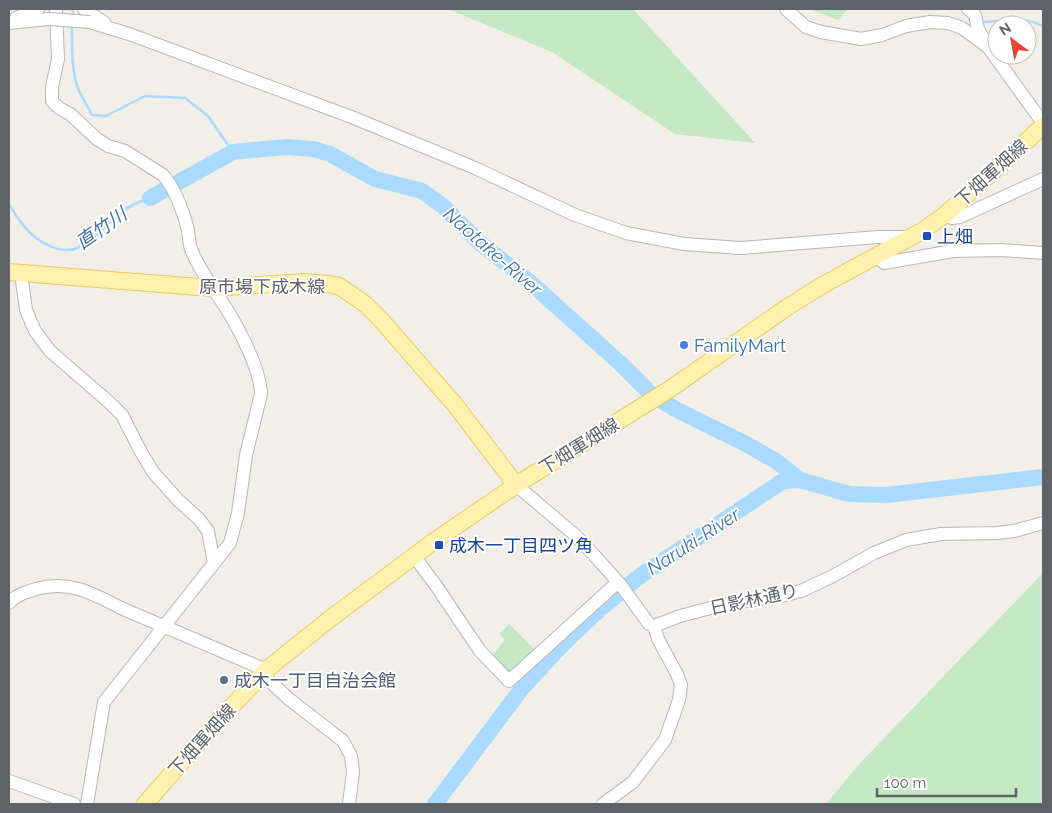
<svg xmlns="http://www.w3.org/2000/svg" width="1052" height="813" viewBox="0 0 1052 813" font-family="Raleway,'Noto Sans JP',sans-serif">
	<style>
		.green { fill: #c5e8c5 }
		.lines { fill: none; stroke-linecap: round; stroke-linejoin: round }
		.stream { stroke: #aadaff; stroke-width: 2.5 }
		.river { stroke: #aadaff; stroke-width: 16 }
		.minor-casing { stroke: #b5b8bc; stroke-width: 14 }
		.major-casing { stroke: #f2c960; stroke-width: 18 }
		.minor { stroke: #fff; stroke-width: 12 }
		.major { stroke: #fff2af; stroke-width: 16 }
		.minor-bridge-casing { stroke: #b5b8bc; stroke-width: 14; stroke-linecap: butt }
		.minor-bridge { stroke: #fff; stroke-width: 12 }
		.transit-dot { fill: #1a4fb4; stroke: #fff; stroke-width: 2 }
		.shop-dot { fill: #3f7fe0; stroke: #fff; stroke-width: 2 }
		.service-dot { fill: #5c6f8a; stroke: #fff; stroke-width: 2 }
		.labels { text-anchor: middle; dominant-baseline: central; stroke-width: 4; stroke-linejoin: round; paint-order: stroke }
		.street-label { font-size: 18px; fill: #5f6368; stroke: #fff }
		.transit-label { font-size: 18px; fill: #164399; stroke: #fff; text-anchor: start }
		.shop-label { font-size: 18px; fill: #366cbe; stroke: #fff; text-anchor: start }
		.service-label { font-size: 18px; fill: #4e5e75; stroke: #fff; text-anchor: start }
		.water-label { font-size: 19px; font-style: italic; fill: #4174aa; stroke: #fff }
	</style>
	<rect width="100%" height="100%" fill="#f1efe8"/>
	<path class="green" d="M448,9H633L755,143L675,134L552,52Z
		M809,9H848L838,20Z
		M1043,573V804H826L861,762Z
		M509,624L537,652L511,677L490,658L505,640L500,634Z"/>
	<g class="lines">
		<path class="stream" d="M73,17V9
			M980,22C1004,22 1021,15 1043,26
			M72,25C72,47 71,71 79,91C83,99 88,107 92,115L106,116L145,96L185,98L208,116L233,152
			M9,204C17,219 32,239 48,245C53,248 60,250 66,250C84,252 107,224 119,214C128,206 139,202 150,198"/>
		<path class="river" d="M150,198L233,152L286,147L313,149L330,154L375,179L422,191L443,206L479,242L532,284L622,365L653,396L679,411L744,443L776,461L800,480
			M435,804L523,687L561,646L600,609L640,576L783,481L800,480L849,494L886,495L1043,477"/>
		<defs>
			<path id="minor" d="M56,9L58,59L52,87V101L59,108L70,114L97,139L108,146L125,151L163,175C176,190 183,211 188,230C189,237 189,243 191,249C197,265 207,279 216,293C233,317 260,365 261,394L246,455L238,513L230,543L104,702L87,804
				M84,9L105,23
				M786,9L806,27L821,32L861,39L882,35L906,26L930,22L948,23L962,28L988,47L1043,123
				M968,9L975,15L978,29L986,43
				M16,18L38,9
				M90,22L132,35L354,118L475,168L575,215L626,233L684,244L741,248L878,237H910
				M9,23L48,19
				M946,214L952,218L960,217L1043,179
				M877,256L884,263L953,251L1001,250L1043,253
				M21,273L26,310L35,331L50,351L110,403L122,415L141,452L153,472L178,500L199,519L208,531L214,563
				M516,485L575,535L594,555L620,584L649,624L654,626L680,616L726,604L786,595L801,591L833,576L874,553L906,540L941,534L997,533L1014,531L1043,523
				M414,556L437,587L480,651L509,681L618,582
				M9,603C16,595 26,592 36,589C69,580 92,593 121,608L266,670
				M262,674L289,699L343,741L351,756L353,772L349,804
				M9,781L74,804
				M603,804L633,782L665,740L679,700L681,685L677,674L658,639L654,626"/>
			<path id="major" d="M9,272L212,288L305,282L327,284L339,286L365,304L382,321L456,406L516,485
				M145,804L215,724L266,670L331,618L433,542L516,485L670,389L786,308L821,286L922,231L946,214L1043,126"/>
		</defs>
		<use href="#minor" class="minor-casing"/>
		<use href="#major" class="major-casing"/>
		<use href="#minor" class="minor"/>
		<use href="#major" class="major"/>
		<defs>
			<path id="minor-bridge" d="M48,19L90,22"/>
		</defs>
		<use href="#minor-bridge" class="minor-bridge-casing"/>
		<use href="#minor-bridge" class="minor-bridge"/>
	</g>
	<g class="transit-dot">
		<rect x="922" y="231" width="10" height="10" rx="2.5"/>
		<rect x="434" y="540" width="10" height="10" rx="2.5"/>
	</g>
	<circle class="shop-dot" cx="684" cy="345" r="5"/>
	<circle class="service-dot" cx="224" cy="680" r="5"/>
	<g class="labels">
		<g class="street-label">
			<text transform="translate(991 173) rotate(-42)">下畑軍畑線</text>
			<text x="262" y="286">原市場下成木線</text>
			<text transform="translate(579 446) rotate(-32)">下畑軍畑線</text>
			<text transform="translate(754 599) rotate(-12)">日影林通り</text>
			<text transform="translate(202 740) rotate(-48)">下畑軍畑線</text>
		</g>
		<g class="transit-label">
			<text x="937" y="236">上畑</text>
			<text x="449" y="545">成木一丁目四ツ角</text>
		</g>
		<g class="shop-label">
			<text x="694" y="345">FamilyMart</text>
		</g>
		<g class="service-label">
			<text x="234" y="680">成木一丁目自治会館</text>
		</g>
		<g class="water-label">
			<text transform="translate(101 228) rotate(-35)">直竹川</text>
			<text transform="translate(493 251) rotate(41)">Naotake-River</text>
			<text transform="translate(693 541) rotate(-33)">Naruki-River</text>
		</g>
	</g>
	<rect width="1052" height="813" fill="none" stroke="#5f6368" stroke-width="20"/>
	<g transform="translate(1012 40) rotate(328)"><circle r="24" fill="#ffffff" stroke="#bfc1c3"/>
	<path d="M0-4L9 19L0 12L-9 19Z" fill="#ea4335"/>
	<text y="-8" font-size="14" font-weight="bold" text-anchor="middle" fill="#5f6368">N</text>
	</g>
	<path d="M877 788v8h139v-8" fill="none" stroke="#5f6368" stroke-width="2.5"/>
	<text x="884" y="788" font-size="15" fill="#5f6368" stroke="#ffffff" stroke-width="4" paint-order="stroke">100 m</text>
</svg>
